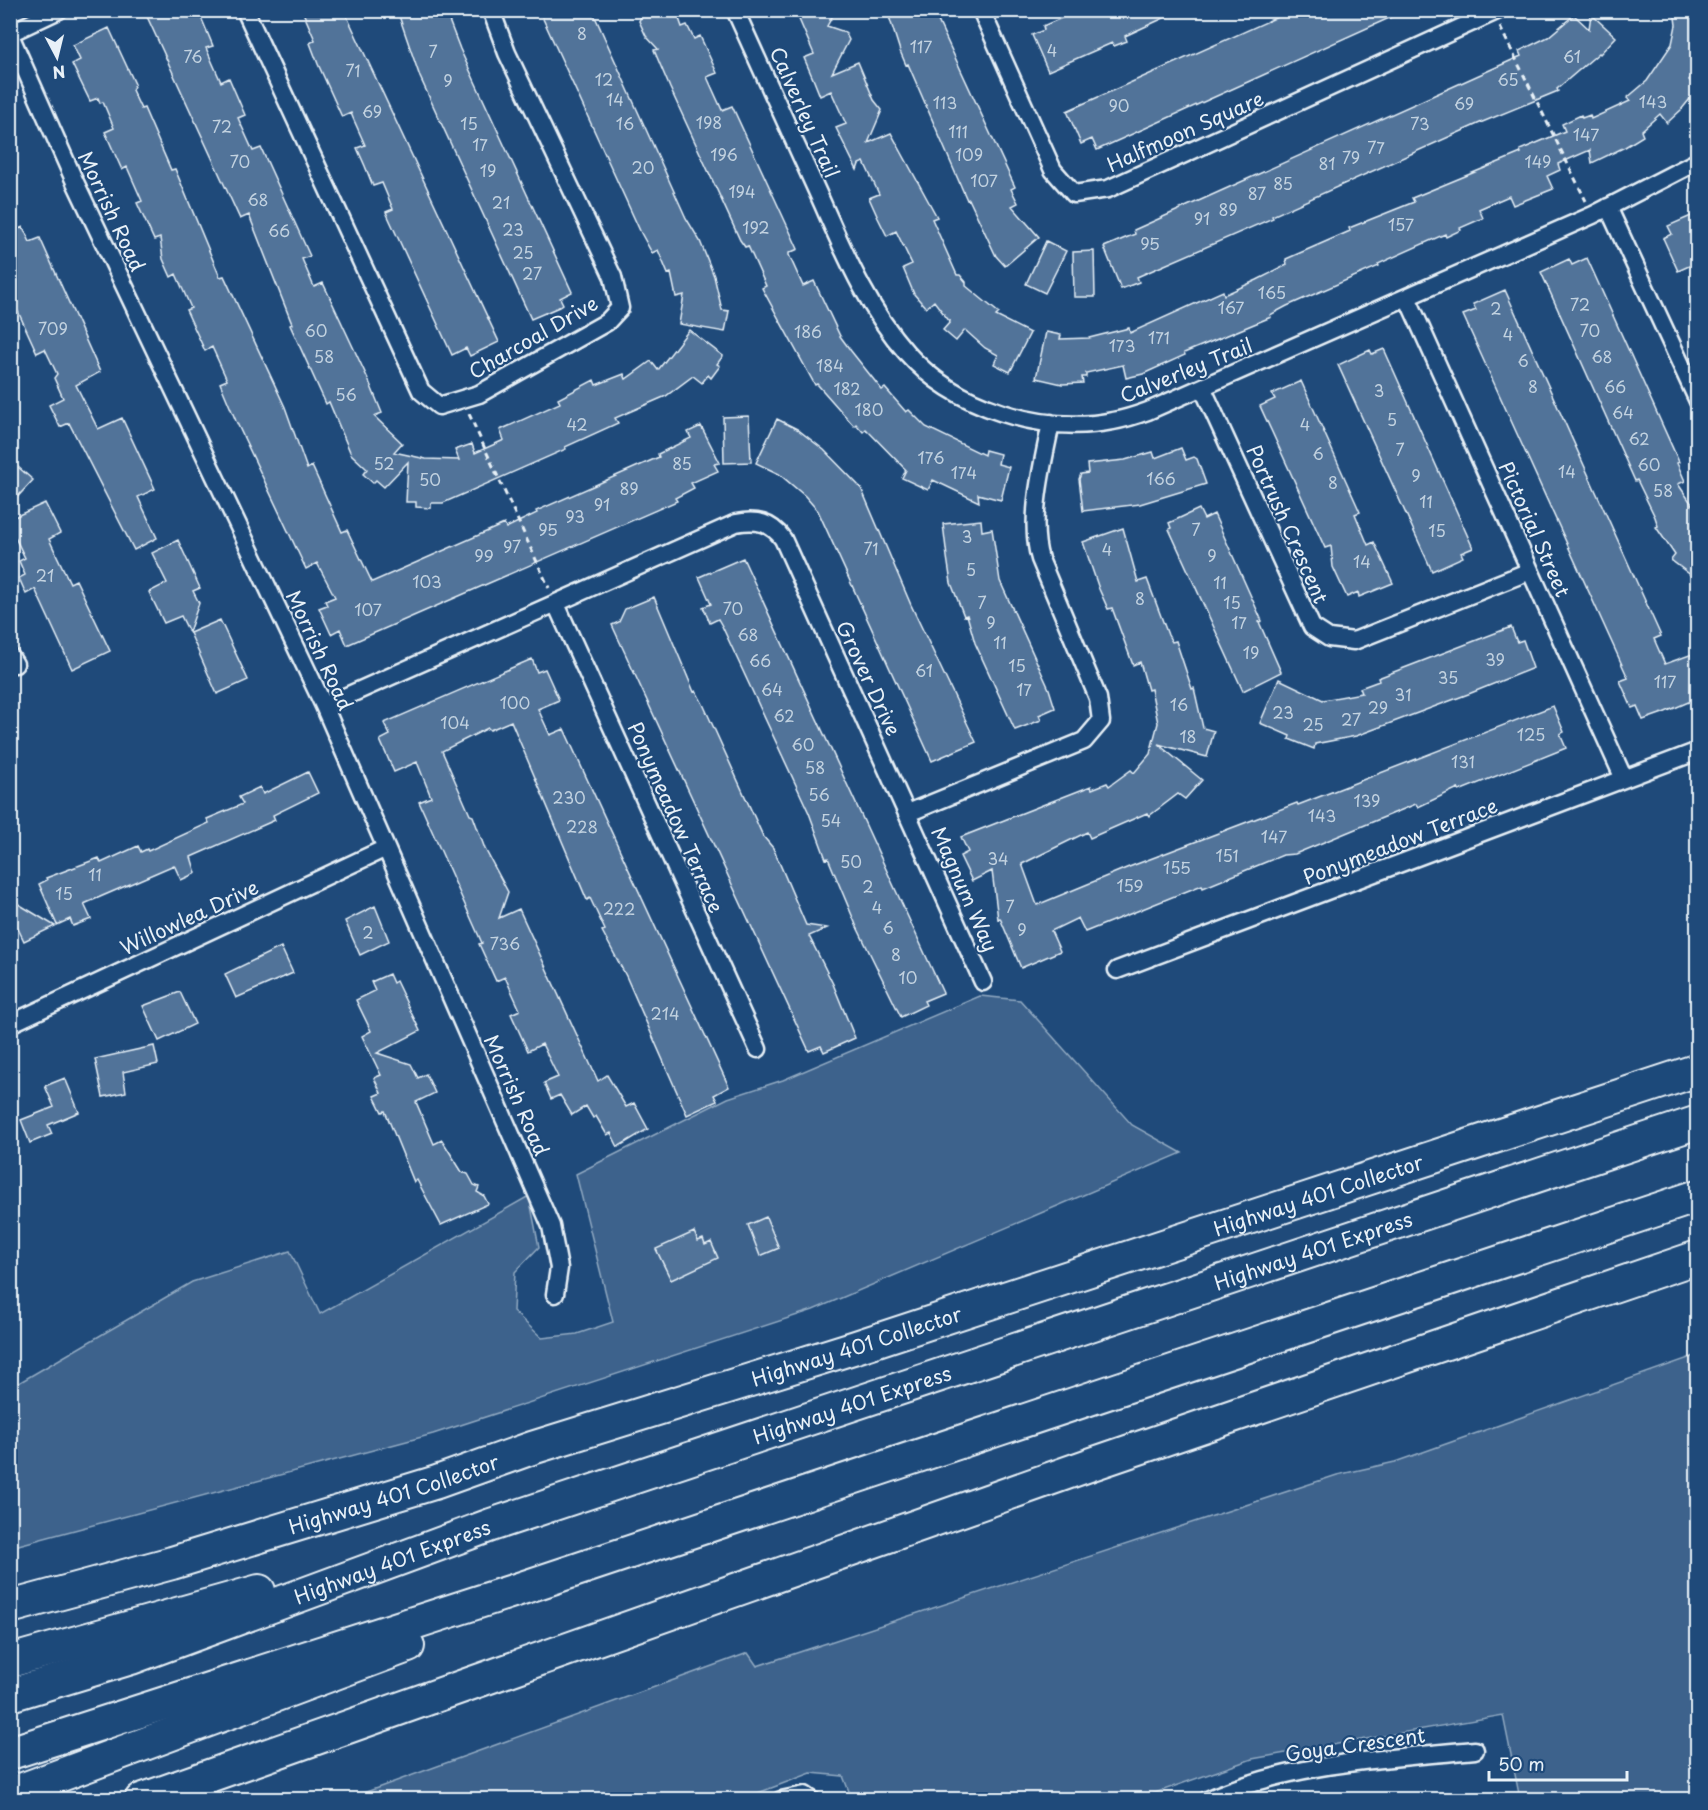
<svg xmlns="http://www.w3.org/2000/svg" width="1708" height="1810" viewBox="0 0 1708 1810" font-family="'Playpen Sans',sans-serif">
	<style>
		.green { fill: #3c628c; stroke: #92aac2; stroke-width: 1.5 }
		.building { fill: #517399; stroke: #e8f1f8; stroke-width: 1.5 }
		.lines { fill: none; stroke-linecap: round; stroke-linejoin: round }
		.minor-casing { stroke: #e8f1f8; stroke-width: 21 }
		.motorway-casing { stroke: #e8f1f8; stroke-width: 36 }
		.path { stroke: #e8f1f8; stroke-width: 3; stroke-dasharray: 6 4.5; stroke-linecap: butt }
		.minor { stroke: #1f4a7a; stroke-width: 16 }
		.motorway { stroke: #1f4a7a; stroke-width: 32 }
		.labels { text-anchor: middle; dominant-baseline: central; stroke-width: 4.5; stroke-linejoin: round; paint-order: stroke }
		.number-label { font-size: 16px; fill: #c2d2e0 }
		.street-label { font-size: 20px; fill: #e8f1f8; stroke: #1f4a7a }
	</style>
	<rect width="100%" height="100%" fill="#1f4a7a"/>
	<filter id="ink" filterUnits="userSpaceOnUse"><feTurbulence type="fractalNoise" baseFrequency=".0167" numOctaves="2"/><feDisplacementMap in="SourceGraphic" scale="12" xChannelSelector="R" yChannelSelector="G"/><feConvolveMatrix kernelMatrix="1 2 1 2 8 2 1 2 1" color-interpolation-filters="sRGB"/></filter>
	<g filter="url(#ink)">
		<path class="green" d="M980,996L1020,1000L1132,1125L1182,1153L813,1310L433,1434L11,1547L10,1388L192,1282L290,1251L320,1314L529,1196L539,1247L515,1272L513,1311L542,1338L577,1334L613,1322L576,1174L728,1098L783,1080Z
			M1697,1355V1799H1520L1503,1715L1252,1759L1138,1799H852L843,1776L811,1773L742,1799H347L748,1653L757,1666L1337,1475L1395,1462Z"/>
		<path class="building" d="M144,10H198L213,46L206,48L221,82L229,78L245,115L238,118L253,151L261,148L310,256L302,259L314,287L323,283L368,379L382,413L374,416L402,443L394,452L426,459L459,460L455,450L472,444L475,453L504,440L500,430L560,403L558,399L594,380L596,385L624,374L626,379L651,361L658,370L689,330L723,356L717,364L720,366L711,378L708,375L702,383L693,376L666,396L615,418L618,423L565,447L566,449L443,503H431V508L416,507V502H406L408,462L384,487L376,480L373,483L363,474L367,469L351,454L329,402L326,404L290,325L292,324L249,215L240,219Z
			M302,10H344L499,342L470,356L466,348L452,355L386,212L393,209L382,183L373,186L365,166L357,148L365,145L353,118L351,113L342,117L318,64L310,43L315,40Z
			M397,10H445L460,49L572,292L560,298L563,304L559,307L531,319L420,77Z
			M539,10H592L686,218L700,241L714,276L722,310L729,311L725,332L679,324L684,295L676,297L671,273L668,274L658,250L652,253L641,233Z
			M644,10H676L682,27L687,25L694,39L700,36L717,73L707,77L722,110L732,106L798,249L789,253V255L803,286L814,281L840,336L851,351L882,390L885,388L906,412L909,410L926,427L984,455L985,450L1000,454L998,464L1009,467L1001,500L978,494L979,502L933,480L928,490L902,478L906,470L866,429L863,432L856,424L854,426L817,384L815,385L762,288L766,286L748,246L745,247L740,240L670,88L654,50L658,49L646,36L639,21Z
			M795,10H836L827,26L845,32L849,40L832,73L858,62L874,100L882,110L868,143L891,133L937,217L932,219L957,275H960L966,282V286L999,313L996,316L1030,333L1010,372L994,364L998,355L985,348L965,330L956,341L943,330L950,322L934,301L926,308L914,294L903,268L912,264L896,231L887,236L878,218L869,198L879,194L864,162L859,164L857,170L836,128L846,124L831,91L820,96L814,81L804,58L814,54Z
			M887,10H933L1015,187L1011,189L1018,203L1012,206L1039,237L1005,266L996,256L969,199L967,200L908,64L906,65L900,51Z
			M1080,10H1181L1125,36L1127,41L1114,46L1112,43L1048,71L1032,35L1044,30L1043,26Z
			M1293,10H1407L1097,150L1092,139L1081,144L1067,111Z
			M1674,10H1698V69L1689,80L1698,89L1681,110L1667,123L1660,114L1641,131L1643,136L1625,147L1592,163L1590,150L1558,164L1560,170L1547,176L1553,189L1513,205L1509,196L1479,209L1483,218L1460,228L1461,230L1446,237L1445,234L1378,264L1379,266L1287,306L1270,315L1271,317L1184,353L1185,355L1143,374L1126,378L1123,365L1086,373V377H1082L1083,383L1062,384L1036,378L1046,332L1061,335L1060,339L1089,338L1129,328L1130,333L1223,291L1224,295L1257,280L1287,265L1286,259L1350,231L1349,228L1414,202L1412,198L1521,153L1520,150L1565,131L1562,124L1581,115L1582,118L1590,115L1591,119L1630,101L1627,98L1647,81L1672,44L1676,25Z
			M1591,14L1616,37L1600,54L1599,53L1557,89L1558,91L1480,123L1272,216L1273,218L1137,277L1139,282L1121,289L1104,247L1135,234L1134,230L1521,56L1519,51L1548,37L1574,15L1589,29Z
			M109,28L135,84L132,90L141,109L144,108L171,170L175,169L220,277L224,276L285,407L307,469L312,466L342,532L347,530L372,582L504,524L506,528L537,513L536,511L659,457L658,454L691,438L688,432L701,426L720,463L714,464L718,471L691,483L694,488L675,498L677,501L347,645L340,629L331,634L319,608L327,605L325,601L335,597L317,563L306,569L236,421L220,383L227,380L212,347L205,351L186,310L191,308L176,274L171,277L163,259L160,238L154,240L137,203L142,201L127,167L122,170L105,132L114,128L103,102L100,103L98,98L90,101L72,64L80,60L73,45Z
			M1698,213V262L1678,271L1663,238L1672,234L1668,226Z
			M23,227L30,242L40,238L100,372L76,385L98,429L122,418L155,489L138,497L157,538L134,550L69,423L60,427L49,405L63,398L54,378L57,374L45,349L37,353L10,294V233Z
			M1046,241L1066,251L1045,293L1026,284Z
			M1094,251L1095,297H1074L1073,252Z
			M1587,258L1679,462L1677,463L1685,481L1678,484L1698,513V569L1692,576L1671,560L1675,555L1656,527L1658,526L1655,517L1637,480L1635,481L1541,272L1569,259L1572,265Z
			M1505,290L1661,636L1654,639L1665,664L1698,652V698L1663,713L1643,720L1637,706L1632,708L1620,681L1628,678L1463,315L1476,310L1473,304Z
			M1384,349L1473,548L1461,553L1463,557L1432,571L1338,365L1370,350L1372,354Z
			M1301,381L1360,512L1355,514L1368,545L1374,542L1393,583L1359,597L1358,592L1347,597L1333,567L1331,546L1325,548L1260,406L1275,399L1272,394Z
			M749,416L751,462L724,463L723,417Z
			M777,419L797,429L824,450L861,488L911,605L976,742L932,761L818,511L805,496L779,474L756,463Z
			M1181,448L1186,460L1194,457L1197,459L1206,484L1140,504L1083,511L1079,479L1081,474L1088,473L1087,464L1125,460L1153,452L1155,458Z
			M10,460L33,480L10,505Z
			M45,503L60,533L49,539L70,583L76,580L110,651L72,669L35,589L26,594L19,578L25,575L19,561L25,558L10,527V519Z
			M1199,509L1204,519L1214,514L1262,621L1259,622L1281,672L1243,691L1169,529L1171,528L1169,523Z
			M981,520L982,531L992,529L1000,581L1049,689L1055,708L1039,715L1041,720L1015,730L975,643L967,615L964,616L951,583L947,557L943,524Z
			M1123,528L1138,582L1147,579L1168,635L1172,642L1176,641L1192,689L1194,688L1203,728L1214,731L1207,757L1158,744L1202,780L1185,799L1178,794L1149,816L1147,813L1090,838L1087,832L1022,864L1037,905L1129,867L1297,803L1298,805L1553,706L1564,732L1560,734L1566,748L1459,791L1458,788L1418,807L1416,804L1295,854L1283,855L1203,888L1202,885L1085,932L1078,918L1051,931L1060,951L1021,968L1000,918L998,919L992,871L972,881L960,856L968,852L961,837L1091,786L1092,789L1107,783L1109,786L1131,770L1134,773L1150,754L1158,723L1151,689L1148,690L1140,662L1133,665L1112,608L1108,609L1099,589L1083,542Z
			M178,540L200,588L193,591L199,603L189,632L181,616L164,623L149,592L167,583L152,553Z
			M743,558L943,993L924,1001L926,1005L901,1017L856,925L828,858L826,859L809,813L722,626L718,619L710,623L703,607L711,604L699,577Z
			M654,597L694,692L696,691L703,704L763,836L773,848L806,925L827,928L809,936L833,984L855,1038L824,1052L821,1046L809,1051L612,625L619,622L625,609Z
			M220,620L248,680L217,694L190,633Z
			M1511,627L1517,642L1523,640L1533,668L1471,693L1356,736L1315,744L1314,749L1289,739L1290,736L1260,723L1279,679L1323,700L1362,693L1360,688L1379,681L1378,678Z
			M532,659L537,672L545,669L559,700L538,709L550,735L564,729L729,1087L714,1095L717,1101L687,1115L626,976L602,931L605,930L590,898L587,900L511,721L490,730L488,728L442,751L470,815L473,816L485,849L508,892L499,918L519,909L598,1081L607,1075L626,1107L634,1103L648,1129L618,1147L611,1133L607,1135L596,1116L593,1118L586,1106L572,1115L560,1095L551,1099L544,1083L558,1077L542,1044L528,1051L511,1014L520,1010L505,977L496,981L479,944L482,943L419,802L431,797L417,762L394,772L380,740L390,735L384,723Z
			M308,772L318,793L273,815L275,820L191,857L196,873L181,880L174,865L84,904L91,919L73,926L70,919L57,925L39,884L47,880L46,878L99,858L101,863L138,846L141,852L147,849L148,851L209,823L207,819L243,804L239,797L260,787L263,794Z
			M10,899L55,926L24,941L10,912Z
			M375,906L389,941L360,955L345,921Z
			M281,947L293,973L236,998L225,974Z
			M389,974L393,983L396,981L420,1031L377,1053L411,1064L418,1078L426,1074L435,1093L416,1102L434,1144L442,1140L462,1172L468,1174L474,1185L479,1187L477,1192L484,1196L488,1204L441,1225L417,1180L414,1182L385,1111L382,1112L374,1096L381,1093L374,1078L381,1075L362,1036L371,1031L356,1000L375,991L371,982Z
			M180,992L195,1024L159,1041L143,1006Z
			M154,1046L158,1064L123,1072L126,1092L103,1097L95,1059Z
			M65,1078L79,1112L48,1125L52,1134L30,1143L21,1120L54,1107L45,1086Z
			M766,1217L779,1248L760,1256L748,1225Z
			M694,1232L698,1241L703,1239L705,1245L711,1242L718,1258L671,1280L656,1249Z"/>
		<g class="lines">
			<defs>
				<path id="minor" d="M245,10L421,391L439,406L479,394L607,322L620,308L613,277L507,53L491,10
					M735,10C762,70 789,129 816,189C841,244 865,306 906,352C954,407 1042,435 1113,421C1125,419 1137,415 1148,411L1593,215L1698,161
					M981,10L1053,170L1074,194L1108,189L1499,10
					M10,33L59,10
					M10,35L75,182L324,706L551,1226L559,1268L555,1294
					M1608,207L1698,401
					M1407,297L1624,779
					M1203,389L1312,627L1329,638L1354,641L1530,571
					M556,604L758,1049
					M10,656L15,664
					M324,706L736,523C756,519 771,522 783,539L983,982
					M908,813L1084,741L1101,721L1098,698L1040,559C1028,520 1043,463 1051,423
					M1117,970L1698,751
					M10,1024L386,848
					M781,1800L805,1795L812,1800
					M1207,1800C1292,1762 1385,1759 1475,1750"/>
				<g id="motorway">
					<path id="s1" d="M10,1607L172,1563L437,1482L532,1448L856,1347L1698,1070"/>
					<path d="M10,1661L259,1591"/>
					<path id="s2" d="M10,1695L131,1658L491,1525L1698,1122"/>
					<path d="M10,1753L516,1590L1698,1196"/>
					<path d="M10,1794L408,1646"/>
					<path d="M141,1800L1092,1464L1698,1257"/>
				</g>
			</defs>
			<use href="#minor" class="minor-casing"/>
			<use href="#motorway" class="motorway-casing"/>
			<path class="path" d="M1500,27L1586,201
				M469,414L549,588"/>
			<use href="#minor" class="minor"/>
			<use href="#motorway" class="motorway"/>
		</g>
	</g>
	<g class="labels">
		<g class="number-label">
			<text x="582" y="33">8</text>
			<text x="921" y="46">117</text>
			<text x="1052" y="50">4</text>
			<text x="433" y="51">7</text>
			<text x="193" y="56">76</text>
			<text x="1572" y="56">61</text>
			<text x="353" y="70">71</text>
			<text x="604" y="79">12</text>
			<text x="1508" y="79">65</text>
			<text x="448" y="80">9</text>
			<text x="615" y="99">14</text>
			<text x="1653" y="101">143</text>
			<text x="945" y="102">113</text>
			<text x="1464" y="103">69</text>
			<text x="1119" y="105">90</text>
			<text x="372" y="111">69</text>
			<text x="709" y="122">198</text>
			<text x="469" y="123">15</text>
			<text x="625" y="123">16</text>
			<text x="1420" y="123">73</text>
			<text x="222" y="126">72</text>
			<text x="958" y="131">111</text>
			<text x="1586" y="134">147</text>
			<text x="480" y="144">17</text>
			<text x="1376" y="147">77</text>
			<text x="724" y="154">196</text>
			<text x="969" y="154">109</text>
			<text x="1351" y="157">79</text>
			<text x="240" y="161">70</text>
			<text x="1538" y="161">149</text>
			<text x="1327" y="163">81</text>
			<text x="643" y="167">20</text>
			<text x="488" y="170">19</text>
			<text x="984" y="180">107</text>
			<text x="1283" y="183">85</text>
			<text x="742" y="191">194</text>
			<text x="1257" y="193">87</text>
			<text x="258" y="199">68</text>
			<text x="501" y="202">21</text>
			<text x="1228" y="209">89</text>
			<text x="1202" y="218">91</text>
			<text x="1401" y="224">157</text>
			<text x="756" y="227">192</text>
			<text x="513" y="229">23</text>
			<text x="279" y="230">66</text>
			<text x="1150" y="243">95</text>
			<text x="523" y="252">25</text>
			<text x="532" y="273">27</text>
			<text x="1272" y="292">165</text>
			<text x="1580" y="304">72</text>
			<text x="1231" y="307">167</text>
			<text x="1496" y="308">2</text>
			<text x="53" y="328">709</text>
			<text x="316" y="330">60</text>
			<text x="1590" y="330">70</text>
			<text x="808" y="331">186</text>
			<text x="1508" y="334">4</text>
			<text x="1159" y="337">171</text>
			<text x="1122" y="345">173</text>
			<text x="324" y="356">58</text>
			<text x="1602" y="356">68</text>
			<text x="1523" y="360">6</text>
			<text x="830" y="365">184</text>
			<text x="1533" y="386">8</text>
			<text x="1615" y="386">66</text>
			<text x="847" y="388">182</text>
			<text x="1379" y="390">3</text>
			<text x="346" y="394">56</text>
			<text x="869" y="409">180</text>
			<text x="1623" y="412">64</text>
			<text x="1392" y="419">5</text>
			<text x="577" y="424">42</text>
			<text x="1305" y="424">4</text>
			<text x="1639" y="438">62</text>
			<text x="1400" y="449">7</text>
			<text x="1318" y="453">6</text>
			<text x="931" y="457">176</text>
			<text x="384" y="463">52</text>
			<text x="682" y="463">85</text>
			<text x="1649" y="464">60</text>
			<text x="1567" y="471">14</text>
			<text x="964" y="472">174</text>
			<text x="1416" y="475">9</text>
			<text x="1161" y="478">166</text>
			<text x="430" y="479">50</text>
			<text x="1333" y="482">8</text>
			<text x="629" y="488">89</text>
			<text x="1663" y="490">58</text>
			<text x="1426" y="501">11</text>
			<text x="602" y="504">91</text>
			<text x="575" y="516">93</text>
			<text x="548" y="529">95</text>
			<text x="1196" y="529">7</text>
			<text x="1437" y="530">15</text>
			<text x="967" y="536">3</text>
			<text x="512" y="546">97</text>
			<text x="871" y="548">71</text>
			<text x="1107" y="549">4</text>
			<text x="484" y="555">99</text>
			<text x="1212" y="555">9</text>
			<text x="1362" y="561">14</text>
			<text x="971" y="569">5</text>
			<text x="45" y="575">21</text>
			<text x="427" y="581">103</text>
			<text x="1220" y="582">11</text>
			<text x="1140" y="598">8</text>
			<text x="982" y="602">7</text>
			<text x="1232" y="602">15</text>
			<text x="733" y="608">70</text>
			<text x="368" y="609">107</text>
			<text x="991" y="622">9</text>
			<text x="1239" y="622">17</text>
			<text x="748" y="634">68</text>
			<text x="1000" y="642">11</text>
			<text x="1251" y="652">19</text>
			<text x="1495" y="659">39</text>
			<text x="760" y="660">66</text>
			<text x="1017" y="665">15</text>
			<text x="924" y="670">61</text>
			<text x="1448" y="677">35</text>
			<text x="1665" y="681">117</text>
			<text x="772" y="689">64</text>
			<text x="1024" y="689">17</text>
			<text x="1403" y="694">31</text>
			<text x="515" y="702">100</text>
			<text x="1179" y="704">16</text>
			<text x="1378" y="707">29</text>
			<text x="1283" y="712">23</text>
			<text x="784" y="715">62</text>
			<text x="1351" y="719">27</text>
			<text x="455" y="722">104</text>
			<text x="1313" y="724">25</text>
			<text x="1531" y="734">125</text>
			<text x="1188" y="736">18</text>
			<text x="803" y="744">60</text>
			<text x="1463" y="761">131</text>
			<text x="815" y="767">58</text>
			<text x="819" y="794">56</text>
			<text x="569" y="797">230</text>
			<text x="1367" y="800">139</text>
			<text x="1322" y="815">143</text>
			<text x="831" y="820">54</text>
			<text x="582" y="826">228</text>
			<text x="1274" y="836">147</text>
			<text x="1227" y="855">151</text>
			<text x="998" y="858">34</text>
			<text x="851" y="861">50</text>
			<text x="1177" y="867">155</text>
			<text x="95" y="874">11</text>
			<text x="1130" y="885">159</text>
			<text x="868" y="886">2</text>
			<text x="64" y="893">15</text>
			<text x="1010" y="906">7</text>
			<text x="877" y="907">4</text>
			<text x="619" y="908">222</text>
			<text x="888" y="927">6</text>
			<text x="1022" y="929">9</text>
			<text x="368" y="932">2</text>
			<text x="505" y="943">736</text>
			<text x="896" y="954">8</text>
			<text x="908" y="977">10</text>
			<text x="665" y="1013">214</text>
		</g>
		<g class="street-label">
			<text transform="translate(805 112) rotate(66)">Calverley Trail</text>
			<text transform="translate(1185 131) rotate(-24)">Halfmoon Square</text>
			<text transform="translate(112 211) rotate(65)">Morrish Road</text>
			<text transform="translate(533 337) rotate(-30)">Charcoal Drive</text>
			<text transform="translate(1186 370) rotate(-22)">Calverley Trail</text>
			<text transform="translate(1288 524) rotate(66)">Portrush Crescent</text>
			<text transform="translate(1535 529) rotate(66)">Pictorial Street</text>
			<text transform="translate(320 650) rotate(65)">Morrish Road</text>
			<text transform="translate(869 678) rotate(65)">Grover Drive</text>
			<text transform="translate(676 817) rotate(66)">Ponymeadow Terrace</text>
			<text transform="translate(1400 841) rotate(-21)">Ponymeadow Terrace</text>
			<text transform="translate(965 889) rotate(66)">Magnum Way</text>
			<text transform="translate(189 917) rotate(-25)">Willowlea Drive</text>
			<text transform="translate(517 1095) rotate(66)">Morrish Road</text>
			<text stroke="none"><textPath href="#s1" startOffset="1372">Highway 401 Collector</textPath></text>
			<text stroke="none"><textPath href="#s2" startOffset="1377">Highway 401 Express</textPath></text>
			<text stroke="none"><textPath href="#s1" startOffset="886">Highway 401 Collector</textPath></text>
			<text stroke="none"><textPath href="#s2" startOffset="891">Highway 401 Express</textPath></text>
			<text stroke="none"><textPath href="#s1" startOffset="400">Highway 401 Collector</textPath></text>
			<text stroke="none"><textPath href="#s2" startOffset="405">Highway 401 Express</textPath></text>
			<text transform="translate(1355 1744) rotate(-8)">Goya Crescent</text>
		</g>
	</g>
	<rect width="1708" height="1810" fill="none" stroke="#1f4a7a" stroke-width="36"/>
	<rect x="18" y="18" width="1672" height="1774" fill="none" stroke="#e8f1f8" stroke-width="2" filter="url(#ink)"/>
	<g transform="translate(57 57) rotate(173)" stroke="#1f4a7a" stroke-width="4.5" paint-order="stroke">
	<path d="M0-4.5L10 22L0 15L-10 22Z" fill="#e8f1f8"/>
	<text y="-9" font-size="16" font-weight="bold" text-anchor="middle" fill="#e8f1f8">N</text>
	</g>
	<path d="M1489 1771v9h138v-9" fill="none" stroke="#e8f1f8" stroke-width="3"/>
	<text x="1498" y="1771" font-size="18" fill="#e8f1f8" stroke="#1f4a7a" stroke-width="4.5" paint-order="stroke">50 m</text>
</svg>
